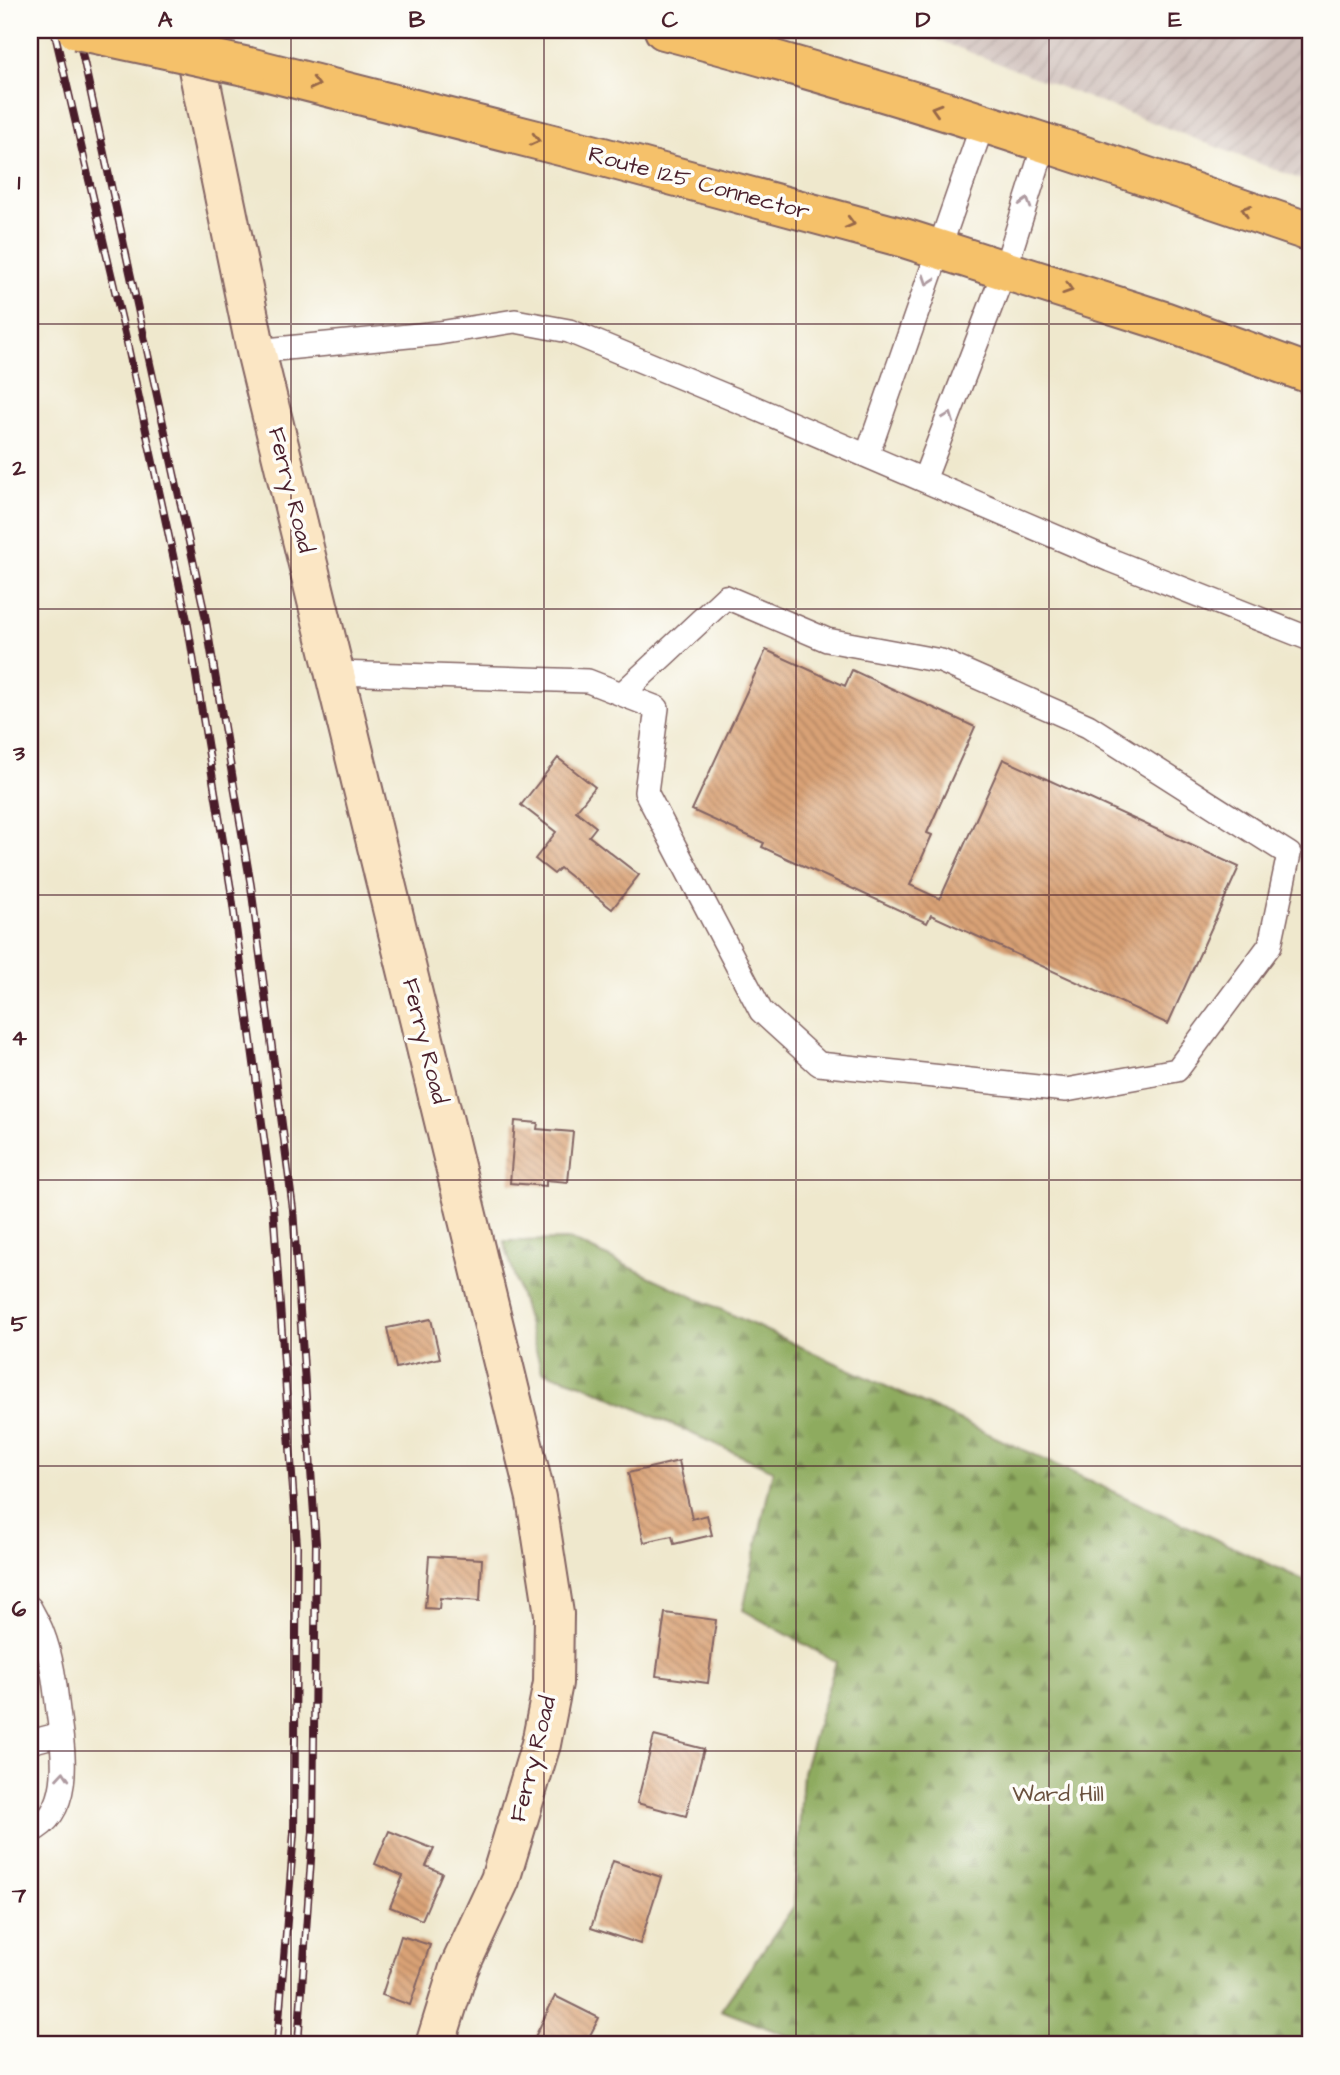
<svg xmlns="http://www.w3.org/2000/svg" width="1340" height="2075" viewBox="0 0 1340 2075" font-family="'Architects Daughter',sans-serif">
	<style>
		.industrial { fill: url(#industrial-furrows) }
		.forest { fill: url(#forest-firs); stroke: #6c6544; stroke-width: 2 }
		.building { fill: url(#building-back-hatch) }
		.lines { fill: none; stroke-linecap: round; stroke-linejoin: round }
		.lane-casing { stroke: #846564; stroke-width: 26 }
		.secondary-casing { stroke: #846564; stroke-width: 42 }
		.highway-casing { stroke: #846564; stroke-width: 42 }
		.lane { stroke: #fff; stroke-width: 23 }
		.secondary { stroke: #fbe6c4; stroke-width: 38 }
		.highway { stroke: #f5c16b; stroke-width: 38 }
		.rail-casing { stroke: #4a1f2b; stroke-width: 8 }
		.rail { stroke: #fdfcf7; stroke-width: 5; stroke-dasharray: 16; stroke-linecap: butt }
		.highway-bridge-casing { stroke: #846564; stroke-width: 42; stroke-linecap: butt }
		.highway-bridge { stroke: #f5c16b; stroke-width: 38 }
		.oneway { stroke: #976848 }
		.oneway2 { stroke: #ae9aa0 }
		.grid { fill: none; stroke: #4a1f2b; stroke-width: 2; stroke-opacity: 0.55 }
		.labels { text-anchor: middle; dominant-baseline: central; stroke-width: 7; stroke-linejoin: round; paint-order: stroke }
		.street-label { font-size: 23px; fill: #4a1f2b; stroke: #fdfcf7 }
		.park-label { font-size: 23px; fill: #6a513e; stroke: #fdfcf7 }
		.neatline { fill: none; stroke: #4a1f2b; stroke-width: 2.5 }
		.grid-label { font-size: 23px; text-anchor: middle; font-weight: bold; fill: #4a1f2b }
	</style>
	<defs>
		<pattern id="industrial-furrows" width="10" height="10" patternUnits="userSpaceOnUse" patternTransform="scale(1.75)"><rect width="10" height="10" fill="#cfc0bb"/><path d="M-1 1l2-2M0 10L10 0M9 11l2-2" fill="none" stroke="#b3a5a1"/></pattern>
		<pattern id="forest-firs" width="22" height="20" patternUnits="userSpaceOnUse" patternTransform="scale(1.75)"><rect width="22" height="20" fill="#8eab5e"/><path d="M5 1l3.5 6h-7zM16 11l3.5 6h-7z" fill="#768b4e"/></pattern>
		<pattern id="building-back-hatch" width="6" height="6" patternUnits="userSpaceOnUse" patternTransform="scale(1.75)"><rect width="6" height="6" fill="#d9a276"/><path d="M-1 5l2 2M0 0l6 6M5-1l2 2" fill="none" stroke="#b28361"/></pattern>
	</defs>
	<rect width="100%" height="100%" fill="#fdfcf7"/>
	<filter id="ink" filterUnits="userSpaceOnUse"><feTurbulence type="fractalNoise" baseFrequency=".0143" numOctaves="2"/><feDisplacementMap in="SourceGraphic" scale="14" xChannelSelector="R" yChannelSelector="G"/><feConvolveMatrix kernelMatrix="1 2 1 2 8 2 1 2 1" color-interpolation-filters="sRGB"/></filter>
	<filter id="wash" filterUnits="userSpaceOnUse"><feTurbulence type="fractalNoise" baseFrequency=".00686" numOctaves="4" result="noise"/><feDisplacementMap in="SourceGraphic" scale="28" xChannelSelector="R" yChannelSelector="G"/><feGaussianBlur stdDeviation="1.57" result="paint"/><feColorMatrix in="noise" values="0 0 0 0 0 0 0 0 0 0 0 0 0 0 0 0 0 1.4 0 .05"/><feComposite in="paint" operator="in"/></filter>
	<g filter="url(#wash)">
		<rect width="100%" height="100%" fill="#efe8cd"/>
		<path class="industrial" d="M912,30H1310V183Z"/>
		<path class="forest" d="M571,1240L1310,1583V2045H811L721,2010L794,1906L803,1772L836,1662L743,1610L773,1470L584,1385L542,1371L504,1241Z"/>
		<g id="blocks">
			<path class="building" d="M766,650L845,686L852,670L975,727L927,833L932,835L910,885L940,899L1003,759L1239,867L1168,1024L931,915L927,923L762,847L764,843L692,810Z
				M558,758L595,787L576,811L596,827L589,836L639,875L612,909L560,868L554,874L535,859L556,832L521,805Z
				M515,1121L538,1123L537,1129L573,1132L568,1182L546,1180V1186L510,1183Z
				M431,1319L440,1358L396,1368L387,1328Z
				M679,1461L692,1519L707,1515L712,1535L674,1544L672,1536L644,1542L628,1473Z
				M429,1556L482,1559L480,1601L440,1598L439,1609L425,1608Z
				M665,1613L716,1620L708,1683L656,1676Z
				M654,1736L704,1749L686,1816L637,1803Z
				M389,1831L434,1849L426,1866L442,1873L422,1920L390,1907L403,1876L375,1864Z
				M613,1861L661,1877L640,1944L591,1928Z
				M401,1936L430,1945L410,2005L382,1995Z
				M555,1996L599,2018L585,2045H531Z"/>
		</g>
	</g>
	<g filter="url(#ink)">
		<use href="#blocks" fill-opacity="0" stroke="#846564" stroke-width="2"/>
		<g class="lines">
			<defs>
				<path id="lane" d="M256,351L439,333L515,321L569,331L755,408L1110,560L1310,639
					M867,456L983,123
					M924,480L1005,269L1045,142
					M336,673L588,681L657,708L646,792L761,1011L819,1064L1066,1090L1177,1070L1270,945L1289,854L1088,726L941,661L827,640L726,597L622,694
					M30,1608C34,1616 39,1624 42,1632C52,1657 55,1684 58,1711C63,1750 75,1811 30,1832
					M30,1742L61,1734"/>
				<path id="secondary" d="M190,30L256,351L536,1498L554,1614L553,1683L541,1744L500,1880L459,1968L435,2045"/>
				<path id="highway" d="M664,30C883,87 1097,159 1310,232
					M249,67L592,154L904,238L1164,321L1310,374"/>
			</defs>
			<use href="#lane" class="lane-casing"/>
			<use href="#secondary" class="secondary-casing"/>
			<use href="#highway" class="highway-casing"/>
			<use href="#lane" class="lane"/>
			<use href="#secondary" class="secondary"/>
			<use href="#highway" class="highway"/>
			<defs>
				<path id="rail" d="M54,30L126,338L187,620L231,890L273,1206L297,1546L294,1833L277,2045
					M77,30L205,615L251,886L293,1209L316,1543L313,1831L298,2045"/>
			</defs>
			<use href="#rail" class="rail-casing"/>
			<use href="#rail" class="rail"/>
			<defs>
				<path id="highway-bridge" d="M77,30L249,67"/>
			</defs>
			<use href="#highway-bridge" class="highway-bridge-casing"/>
			<use href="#highway-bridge" class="highway-bridge"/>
		</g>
		<defs><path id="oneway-chevron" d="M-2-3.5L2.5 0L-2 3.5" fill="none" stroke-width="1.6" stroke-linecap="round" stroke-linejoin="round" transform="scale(1.75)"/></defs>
		<g class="oneway">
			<use href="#oneway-chevron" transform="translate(315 84) rotate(14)"/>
			<use href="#oneway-chevron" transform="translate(936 109) rotate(-163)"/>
			<use href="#oneway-chevron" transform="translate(535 140) rotate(14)"/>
			<use href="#oneway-chevron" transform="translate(1246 210) rotate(-161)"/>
			<use href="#oneway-chevron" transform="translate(850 223) rotate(15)"/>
			<use href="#oneway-chevron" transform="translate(1068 289) rotate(18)"/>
		</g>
		<g class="oneway2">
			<use href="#oneway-chevron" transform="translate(1026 203) rotate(-73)"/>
			<use href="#oneway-chevron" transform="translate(928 280) rotate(109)"/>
			<use href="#oneway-chevron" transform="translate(949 417) rotate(-69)"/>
			<use href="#oneway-chevron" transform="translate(63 1776) rotate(-85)"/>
		</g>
	</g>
	<path class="grid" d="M291,30V2045M544,30V2045M796,30V2045M1049,30V2045M30,324H1310M30,609H1310M30,895H1310M30,1180H1310M30,1466H1310M30,1751H1310"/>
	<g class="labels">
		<g class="street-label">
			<text transform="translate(699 183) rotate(15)">Route 125 Connector</text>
			<text transform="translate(291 490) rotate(76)">Ferry Road</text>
			<text transform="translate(425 1041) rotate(76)">Ferry Road</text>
			<text transform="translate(533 1759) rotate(-76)">Ferry Road</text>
		</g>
		<g class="park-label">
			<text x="1058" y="1794">Ward Hill</text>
		</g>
	</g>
	<rect width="1340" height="2075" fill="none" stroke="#fdfcf7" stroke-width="77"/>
	<rect x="38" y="38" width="1264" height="1998" class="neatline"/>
	<g class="grid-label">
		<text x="165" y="27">A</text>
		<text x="417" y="27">B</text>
		<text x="670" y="27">C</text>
		<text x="923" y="27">D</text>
		<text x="1175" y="27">E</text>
		<text x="19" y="189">1</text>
		<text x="19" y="475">2</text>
		<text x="19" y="760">3</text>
		<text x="19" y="1045">4</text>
		<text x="19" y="1331">5</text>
		<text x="19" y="1616">6</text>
		<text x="19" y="1902">7</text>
	</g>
</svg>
